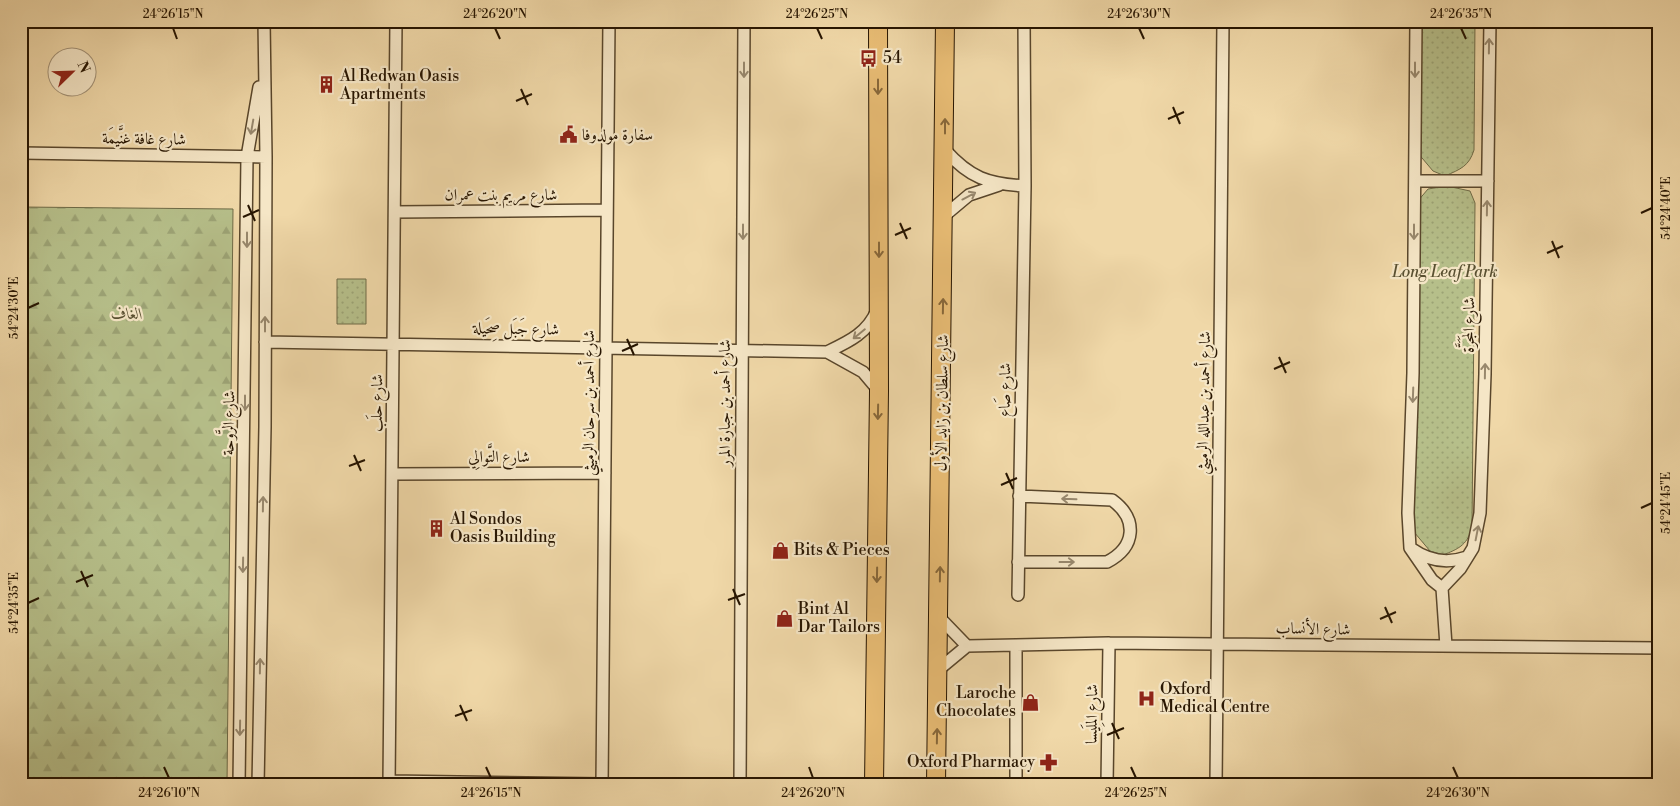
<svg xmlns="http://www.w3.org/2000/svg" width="1680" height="806" viewBox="0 0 1680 806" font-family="'Libre Bodoni',Amiri,serif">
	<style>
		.forest { fill: url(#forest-firs); stroke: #6e6a46 }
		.park { fill: url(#park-dots); stroke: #6e6a46 }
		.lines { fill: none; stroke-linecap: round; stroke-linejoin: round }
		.minor-casing { stroke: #59462b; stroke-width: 14 }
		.primary-casing { stroke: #271501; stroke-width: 20 }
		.minor { stroke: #f5e6c6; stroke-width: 11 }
		.primary { stroke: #e8bc74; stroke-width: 18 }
		.oneway { stroke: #98886d }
		.oneway2 { stroke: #88683a }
		.ticks { fill: none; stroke: #271501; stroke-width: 2 }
		.labels { text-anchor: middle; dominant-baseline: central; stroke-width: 4.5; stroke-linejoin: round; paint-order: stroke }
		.poi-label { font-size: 16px; fill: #271501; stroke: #f5e6c6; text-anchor: start }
		.street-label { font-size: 16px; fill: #271501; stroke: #f5e6c6 }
		.park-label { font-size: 16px; font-style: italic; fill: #595031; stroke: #f5e6c6 }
		.neatline { fill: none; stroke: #271501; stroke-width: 2 }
		.ticks-label { font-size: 12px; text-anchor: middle; fill: #271501 }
	</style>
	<defs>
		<pattern id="forest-firs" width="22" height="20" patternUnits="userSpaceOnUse" patternTransform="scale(1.25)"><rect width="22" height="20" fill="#b6bf8a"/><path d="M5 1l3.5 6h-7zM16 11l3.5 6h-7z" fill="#9ca375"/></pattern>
		<pattern id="park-dots" width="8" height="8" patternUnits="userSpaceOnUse" patternTransform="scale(1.25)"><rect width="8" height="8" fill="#b6bf8a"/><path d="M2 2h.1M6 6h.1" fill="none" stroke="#9ca375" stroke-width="1.8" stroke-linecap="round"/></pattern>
	</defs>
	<rect width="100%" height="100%" fill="#f0d8a8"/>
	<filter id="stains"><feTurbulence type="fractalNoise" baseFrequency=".004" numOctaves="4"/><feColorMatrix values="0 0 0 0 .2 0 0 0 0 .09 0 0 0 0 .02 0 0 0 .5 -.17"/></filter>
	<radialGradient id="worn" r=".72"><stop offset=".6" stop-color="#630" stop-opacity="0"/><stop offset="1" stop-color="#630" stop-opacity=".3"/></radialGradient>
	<path class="forest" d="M21,207L233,209L227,785H21Z"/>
	<path class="park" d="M1418,21H1475L1474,150C1469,166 1461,169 1445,176L1433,171L1417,152Z
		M1447,186L1470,191L1475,203L1472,529C1466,546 1458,549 1443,555L1430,551L1414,532L1417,202L1428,189Z
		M337,279H366V324H337Z"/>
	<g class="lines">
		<defs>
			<path id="minor" d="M1416,21L1413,373L1408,513L1410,548L1432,580L1442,588L1446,646
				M945,150C970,178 988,184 1025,186
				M21,153L266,157
				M1415,181H1488
				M395,212L607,210
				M944,216L969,195L999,185
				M265,342L827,352L863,372L879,391
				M827,352C848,342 868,333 877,310
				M392,474L605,473
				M1412,549C1429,561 1447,564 1467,557
				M1018,562H1107C1136,547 1138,519 1112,500L1019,496
				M1442,588L1460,569L1473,548L1480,513L1485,374L1490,21
				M1018,595L1025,186L1024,21
				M939,617L967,646
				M1016,645V785
				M938,670L967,646L1016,645L1109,643L1659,648
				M389,781L602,784
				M239,785L247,157L259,87
				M258,785L265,427L266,157L264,21
				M389,785L396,21
				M602,785L609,21
				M740,785L744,21
				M1107,785L1109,643
				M1216,785L1223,21"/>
			<path id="primary" d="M874,785L879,391L878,21
				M936,785L945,21"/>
		</defs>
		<use href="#minor" class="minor-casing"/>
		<use href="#primary" class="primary-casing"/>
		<use href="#minor" class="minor"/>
		<use href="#primary" class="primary"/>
	</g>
	<defs><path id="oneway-shaft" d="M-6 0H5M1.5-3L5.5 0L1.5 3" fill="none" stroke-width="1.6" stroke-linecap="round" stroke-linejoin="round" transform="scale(1.25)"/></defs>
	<g class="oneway">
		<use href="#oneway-shaft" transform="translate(1489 46) rotate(-89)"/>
		<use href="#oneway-shaft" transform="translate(744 70) rotate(90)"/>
		<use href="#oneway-shaft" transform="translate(1415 70) rotate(90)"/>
		<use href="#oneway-shaft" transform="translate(252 127) rotate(100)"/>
		<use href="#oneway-shaft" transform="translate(969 196) rotate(-28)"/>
		<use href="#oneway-shaft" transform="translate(1487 208) rotate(-89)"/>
		<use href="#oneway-shaft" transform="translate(743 232) rotate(90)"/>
		<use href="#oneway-shaft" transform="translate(1414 232) rotate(90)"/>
		<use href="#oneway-shaft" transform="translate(247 240) rotate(90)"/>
		<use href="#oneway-shaft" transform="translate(265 324) rotate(-90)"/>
		<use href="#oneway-shaft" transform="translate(859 334) rotate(141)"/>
		<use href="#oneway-shaft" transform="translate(1485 371) rotate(-89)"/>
		<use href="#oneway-shaft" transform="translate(1413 395) rotate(92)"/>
		<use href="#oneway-shaft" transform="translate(245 403) rotate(90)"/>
		<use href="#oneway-shaft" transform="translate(1069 499) rotate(-178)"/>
		<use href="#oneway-shaft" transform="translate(263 504) rotate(-89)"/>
		<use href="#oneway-shaft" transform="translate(1477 533) rotate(-79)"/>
		<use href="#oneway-shaft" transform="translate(1067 562)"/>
		<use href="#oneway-shaft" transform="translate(243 565) rotate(91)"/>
		<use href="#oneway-shaft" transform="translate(260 666) rotate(-89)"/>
		<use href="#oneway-shaft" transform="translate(240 728) rotate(91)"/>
	</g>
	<g class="oneway2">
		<use href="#oneway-shaft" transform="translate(878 87) rotate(90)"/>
		<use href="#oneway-shaft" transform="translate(945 126) rotate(-90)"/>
		<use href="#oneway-shaft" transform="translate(879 250) rotate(90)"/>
		<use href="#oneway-shaft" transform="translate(943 306) rotate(-89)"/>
		<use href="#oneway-shaft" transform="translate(878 412) rotate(91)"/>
		<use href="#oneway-shaft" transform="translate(940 574) rotate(-89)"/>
		<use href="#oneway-shaft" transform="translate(877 575) rotate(91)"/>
		<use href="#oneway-shaft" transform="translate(937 736) rotate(-89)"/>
	</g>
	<path class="ticks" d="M173,28L177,39M495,28L500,39M817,28L822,39M1139,28L1144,39M1461,28L1466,39M521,89L528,105M516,101L532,94M1173,107L1180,124M1168,119L1184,112M248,205L255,221M1641,213L1652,208M243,217L259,210M900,223L907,239M895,235L911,228M1552,241L1559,258M1547,253L1563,246M28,308L39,303M627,339L634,355M622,351L638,344M1279,357L1286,373M1274,369L1290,362M354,455L361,471M349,466L365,460M1006,473L1013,489M1001,485L1017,478M1641,508L1652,503M81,571L88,587M76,582L93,575M733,589L740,605M728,600L745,594M28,603L39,598M1385,607L1392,623M1380,619L1396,612M460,705L467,721M455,716L472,710M1112,723L1119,739M1107,735L1124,728M164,767L169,778M486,767L491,778M809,767L813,778M1131,767L1136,778M1453,767L1458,778"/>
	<defs>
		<symbol id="bus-bare" viewBox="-9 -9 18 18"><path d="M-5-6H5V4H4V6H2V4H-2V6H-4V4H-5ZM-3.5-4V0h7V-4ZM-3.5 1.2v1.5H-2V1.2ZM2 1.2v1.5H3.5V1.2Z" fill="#8f2418" stroke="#f5e6c6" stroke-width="2.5" paint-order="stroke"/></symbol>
		<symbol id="building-bare" viewBox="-9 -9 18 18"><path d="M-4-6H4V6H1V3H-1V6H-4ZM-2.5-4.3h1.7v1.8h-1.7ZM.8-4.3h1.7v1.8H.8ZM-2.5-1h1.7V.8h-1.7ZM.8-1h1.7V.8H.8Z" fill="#8f2418" stroke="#f5e6c6" stroke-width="2.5" paint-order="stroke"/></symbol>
		<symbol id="civic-bare" viewBox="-9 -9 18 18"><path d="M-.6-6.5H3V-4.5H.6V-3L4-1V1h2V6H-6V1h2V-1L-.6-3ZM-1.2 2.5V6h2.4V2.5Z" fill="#8f2418" stroke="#f5e6c6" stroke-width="2.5" paint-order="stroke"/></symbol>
		<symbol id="shop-bare" viewBox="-9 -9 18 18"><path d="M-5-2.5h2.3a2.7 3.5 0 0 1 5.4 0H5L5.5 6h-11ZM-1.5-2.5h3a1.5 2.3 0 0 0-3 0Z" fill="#8f2418" stroke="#f5e6c6" stroke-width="2.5" paint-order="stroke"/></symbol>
		<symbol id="hospital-bare" viewBox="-9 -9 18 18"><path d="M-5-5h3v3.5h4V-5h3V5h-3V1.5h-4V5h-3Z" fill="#8f2418" stroke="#f5e6c6" stroke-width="2.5" paint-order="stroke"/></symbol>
		<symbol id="pharmacy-bare" viewBox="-9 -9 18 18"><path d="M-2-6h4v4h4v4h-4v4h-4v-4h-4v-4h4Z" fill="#8f2418" stroke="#f5e6c6" stroke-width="2.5" paint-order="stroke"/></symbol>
	</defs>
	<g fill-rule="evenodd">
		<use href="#bus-bare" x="856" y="46" width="25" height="25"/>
		<use href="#building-bare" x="314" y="72" width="25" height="25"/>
		<use href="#civic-bare" x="556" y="122" width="25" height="25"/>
		<use href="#building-bare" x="424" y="516" width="25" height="25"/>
		<use href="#shop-bare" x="768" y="538" width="25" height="25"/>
		<use href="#shop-bare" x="772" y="606" width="25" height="25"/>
		<use href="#hospital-bare" x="1134" y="686" width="25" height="25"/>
		<use href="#shop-bare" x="1018" y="690" width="25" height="25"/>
		<use href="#pharmacy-bare" x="1036" y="750" width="25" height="25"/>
	</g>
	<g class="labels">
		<g class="poi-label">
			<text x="883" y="58">54</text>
			<text x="340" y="76">Al Redwan Oasis<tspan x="340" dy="18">Apartments</tspan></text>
			<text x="582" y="135">سفارة مولدوفا</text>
			<text x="450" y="519">Al Sondos<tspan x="450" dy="18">Oasis Building</tspan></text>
			<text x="794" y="550">Bits &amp; Pieces</text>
			<text x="798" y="609">Bint Al<tspan x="798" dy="18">Dar Tailors</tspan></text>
			<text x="1160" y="689">Oxford<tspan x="1160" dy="18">Medical Centre</tspan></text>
			<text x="1016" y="693" text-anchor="end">Laroche<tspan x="1016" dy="18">Chocolates</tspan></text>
			<text x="1035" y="762" text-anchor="end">Oxford Pharmacy</text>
		</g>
		<g class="street-label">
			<text transform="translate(144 139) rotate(1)">شارع غافة غنَّيمَة</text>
			<text x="501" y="195">شارع مريم بنت عمران</text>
			<text transform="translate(1469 325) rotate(-89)">شارع المَجَرَّة</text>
			<text transform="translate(516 329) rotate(1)">شارع جَبَل صِحَيلة</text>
			<text transform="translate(1005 390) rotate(-89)">شارع صَاع</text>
			<text transform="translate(377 403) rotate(-89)">شارع حلَب</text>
			<text transform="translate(589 403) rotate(-90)">شارع أحمد بن سرحان الرميثي</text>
			<text transform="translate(725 403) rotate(-90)">شارع أحمد بن جبارة المرر</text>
			<text transform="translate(942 403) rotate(-89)">شارع سلطان بن زايد الأول</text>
			<text transform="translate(1204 403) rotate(-89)">شارع أحمد بن عبدالله الرميثي</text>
			<text transform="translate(229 423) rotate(-89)">شارع الرَّوحة</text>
			<text x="499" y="457">شارع التَّوالِي</text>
			<text transform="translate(1313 629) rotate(1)">شارع الأنساب</text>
			<text transform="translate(1092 714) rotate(-89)">شارع المِلَيسا</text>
		</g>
		<g class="park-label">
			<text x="1445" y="272">Long Leaf Park</text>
			<text x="127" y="314">الغاف</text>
		</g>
	</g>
	<rect width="1680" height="806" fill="none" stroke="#f0d8a8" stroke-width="55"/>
	<g transform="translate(72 72) rotate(67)"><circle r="24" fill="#f5e6c6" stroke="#a39277"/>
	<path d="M0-4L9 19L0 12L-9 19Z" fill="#8f2418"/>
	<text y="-8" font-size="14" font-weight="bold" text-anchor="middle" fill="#271501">N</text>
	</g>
	<rect x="28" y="28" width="1624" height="750" class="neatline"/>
	<g class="ticks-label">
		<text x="173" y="18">24°26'15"N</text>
		<text x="495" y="18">24°26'20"N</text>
		<text x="817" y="18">24°26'25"N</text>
		<text x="1139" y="18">24°26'30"N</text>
		<text x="1461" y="18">24°26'35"N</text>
		<text transform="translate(1666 208) rotate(-90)" y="4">54°24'40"E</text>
		<text transform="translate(14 308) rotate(-90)" y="4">54°24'30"E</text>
		<text transform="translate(1666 503) rotate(-90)" y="4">54°24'45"E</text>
		<text transform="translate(14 603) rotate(-90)" y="4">54°24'35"E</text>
		<text x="169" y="797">24°26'10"N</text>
		<text x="491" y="797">24°26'15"N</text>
		<text x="813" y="797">24°26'20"N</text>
		<text x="1136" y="797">24°26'25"N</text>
		<text x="1458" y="797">24°26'30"N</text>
	</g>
	<rect width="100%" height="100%" filter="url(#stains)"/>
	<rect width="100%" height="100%" fill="url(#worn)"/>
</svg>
